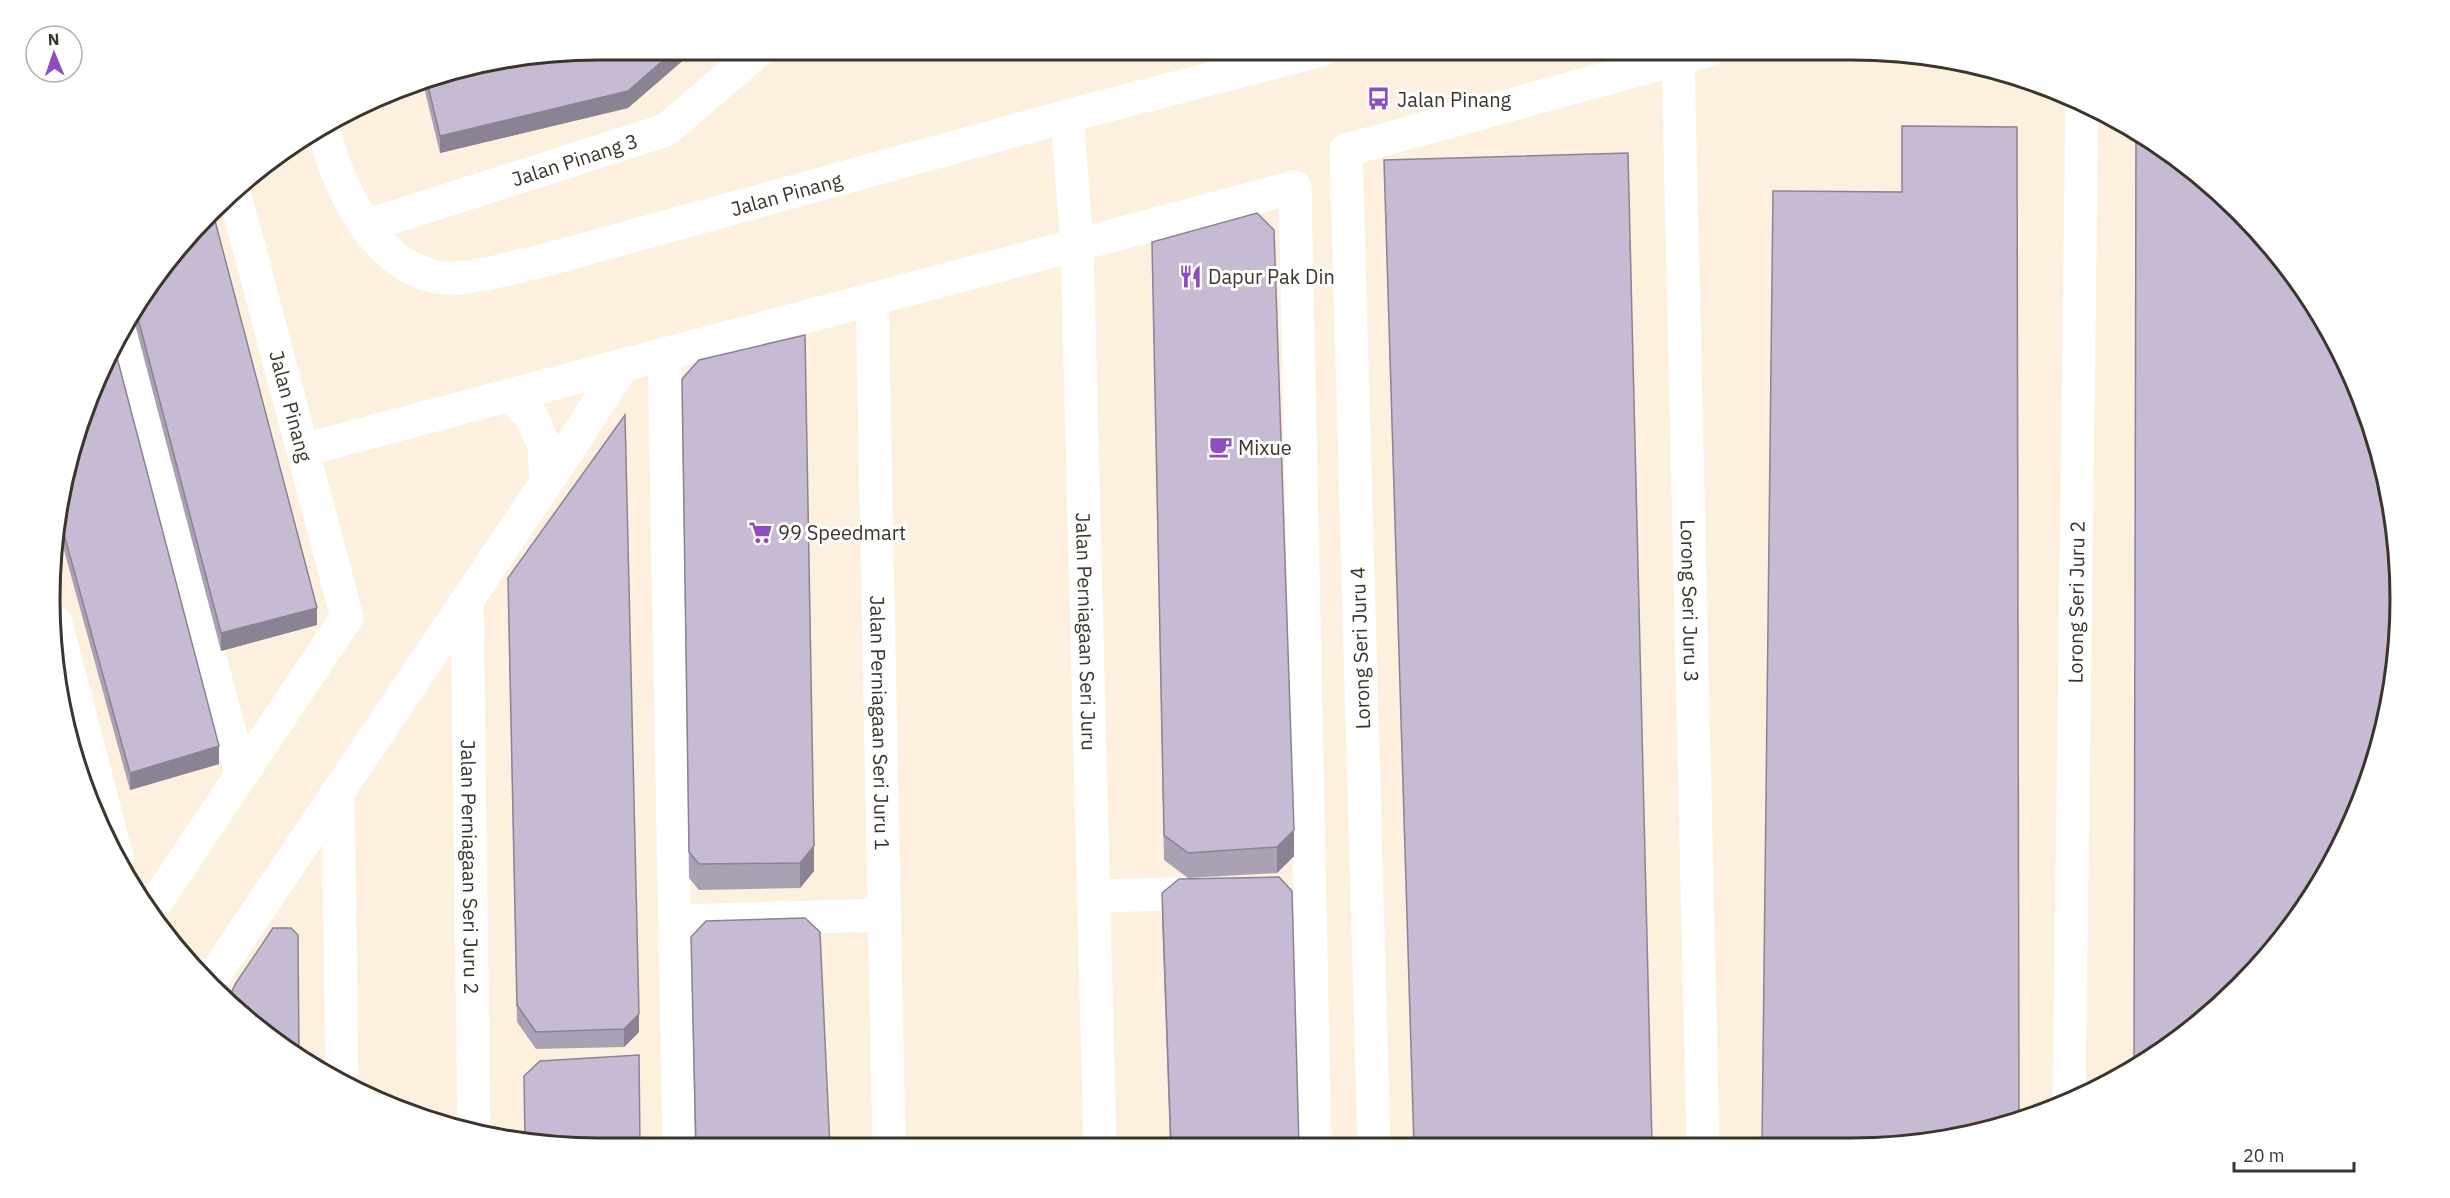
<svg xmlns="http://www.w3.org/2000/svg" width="2450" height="1198" viewBox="0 0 2450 1198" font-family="'IBM Plex Sans',sans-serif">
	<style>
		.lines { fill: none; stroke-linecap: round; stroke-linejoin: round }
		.minor { stroke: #fff; stroke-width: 33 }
		.wall { fill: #aaa1b5 }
		.shaded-wall { fill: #8b8393 }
		.building { fill: #c6bbd2; stroke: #8b8393; stroke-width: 1.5 }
		.labels { text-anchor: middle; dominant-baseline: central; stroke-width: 6; stroke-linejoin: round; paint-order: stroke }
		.poi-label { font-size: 20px; fill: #3b352c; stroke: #fff; text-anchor: start }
		.street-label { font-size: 20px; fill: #3b352c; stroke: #fff }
		.rim { fill: none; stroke: #3b352c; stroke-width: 3 }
	</style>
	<rect width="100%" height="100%" fill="#fdf0de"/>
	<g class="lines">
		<g class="minor">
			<path id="s1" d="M1678,58L1703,1145"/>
			<path id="s2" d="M1067,116L1077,245L1100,1147"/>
			<path id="s3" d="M324,131C341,195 382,283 460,278C486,276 517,266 542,261L1067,116L1322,50"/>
			<path id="s4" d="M366,226L666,130L759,50"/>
			<path id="s5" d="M872,299L889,1147"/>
			<path d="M122,331L241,773"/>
			<path d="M664,354L679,1148"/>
			<path d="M509,395L531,415L544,446L546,482"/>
			<path d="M303,450L1295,187L1315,1146"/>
			<path id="s6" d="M467,600L474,1133"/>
			<path d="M56,623L117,857"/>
			<path d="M338,791L342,1082"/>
			<path d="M1093,896L1207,893"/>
			<path d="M153,907L347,617L235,195"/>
			<path d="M675,921L884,915"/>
			<path d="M208,985L563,458L623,365"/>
			<path id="s7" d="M2069,1102L2082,102"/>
			<path d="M1374,1146L1346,150L1710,50"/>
		</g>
	</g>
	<path class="wall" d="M599,50H695L628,108L440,153L422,79Z
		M1384,160L1652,1145L1414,1146Z
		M1152,242L1294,856L1277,873L1188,878L1164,860Z
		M142,294L317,625L221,651L132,313Z
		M682,405L814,871L800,888L699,890L689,878Z
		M60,491L219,764L130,790L59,532Z
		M508,596L639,1032L624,1047L536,1049L517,1022Z
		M1162,893L1299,1146H1170L1162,918Z
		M691,937L830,1148H695Z"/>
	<path class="shaded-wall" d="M675,50H695L628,108L440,153V136Z
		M317,608V625L221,651V633Z
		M219,746V764L130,790V773Z
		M1294,830V856L1277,873V847Z
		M814,846V871L800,888V863Z
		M639,1014V1032L624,1047V1029Z"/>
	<path class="building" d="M599,50H675L628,91L440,136L426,78Z
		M1902,126L2017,127L2019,1118L1923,1144H1762L1773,191L1902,192Z
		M2136,131L2157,142L2240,211L2308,294L2359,389L2390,492L2392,514L2394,669L2390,707L2359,810L2287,933L2186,1035L2134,1064Z
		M1628,153L1652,1145L1414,1146L1384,160Z
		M1257,213L1274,230L1294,830L1277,847L1188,853L1164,835L1152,242Z
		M214,217L317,608L221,633L135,307L142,294Z
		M805,335L814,846L800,863L699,864L689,852L682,379L699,360Z
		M114,346L219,746L130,773L59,516L60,491L91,388Z
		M625,415L639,1014L624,1029L536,1032L517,1005L508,578Z
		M1279,877L1292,891L1299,1146H1171L1162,893L1179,879Z
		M805,918L820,932L830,1148H696L691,937L706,921Z
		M273,928H291L298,935L299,1059L293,1056L227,1001L236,983Z
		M639,1055L640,1148H599L525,1141L524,1076L540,1061Z"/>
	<defs>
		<symbol id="bus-bare" viewBox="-9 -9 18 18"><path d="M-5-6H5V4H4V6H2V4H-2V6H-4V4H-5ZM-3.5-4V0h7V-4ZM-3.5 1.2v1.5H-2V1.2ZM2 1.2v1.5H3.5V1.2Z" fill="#8e4cc1" stroke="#fff" stroke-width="2.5" paint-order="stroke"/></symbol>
		<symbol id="restaurant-bare" viewBox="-9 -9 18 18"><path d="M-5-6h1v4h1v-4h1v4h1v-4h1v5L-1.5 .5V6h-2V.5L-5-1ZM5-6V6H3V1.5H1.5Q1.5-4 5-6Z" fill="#8e4cc1" stroke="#fff" stroke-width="2.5" paint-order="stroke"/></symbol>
		<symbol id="cafe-bare" viewBox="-9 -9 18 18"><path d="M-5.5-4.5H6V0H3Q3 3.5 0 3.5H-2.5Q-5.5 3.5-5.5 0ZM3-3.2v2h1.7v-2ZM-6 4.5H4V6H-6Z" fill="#8e4cc1" stroke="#fff" stroke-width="2.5" paint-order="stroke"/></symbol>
		<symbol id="supermarket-bare" viewBox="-9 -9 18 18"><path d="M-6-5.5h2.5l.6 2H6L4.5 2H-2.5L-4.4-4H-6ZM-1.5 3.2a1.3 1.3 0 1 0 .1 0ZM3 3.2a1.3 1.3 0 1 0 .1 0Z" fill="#8e4cc1" stroke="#fff" stroke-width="2.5" paint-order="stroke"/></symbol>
	</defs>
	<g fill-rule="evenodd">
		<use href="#bus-bare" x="1362" y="82" width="33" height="33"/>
		<use href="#restaurant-bare" x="1174" y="260" width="33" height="33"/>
		<use href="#cafe-bare" x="1204" y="430" width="33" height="33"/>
		<use href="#supermarket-bare" x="744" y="516" width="33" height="33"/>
	</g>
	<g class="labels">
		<g class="poi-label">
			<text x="1397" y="99">Jalan Pinang</text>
			<text x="1208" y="276">Dapur Pak Din</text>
			<text x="1238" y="447">Mixue</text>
			<text x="778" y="532">99 Speedmart</text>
		</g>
		<g class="street-label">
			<text stroke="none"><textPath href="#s4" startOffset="219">Jalan Pinang 3</textPath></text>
			<text stroke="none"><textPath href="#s3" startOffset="554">Jalan Pinang</textPath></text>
			<text transform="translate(291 406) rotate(75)">Jalan Pinang</text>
			<text stroke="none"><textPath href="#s1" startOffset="543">Lorong Seri Juru 3</textPath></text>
			<text stroke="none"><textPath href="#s7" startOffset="500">Lorong Seri Juru 2</textPath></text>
			<text stroke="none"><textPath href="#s2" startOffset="516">Jalan Perniagaan Seri Juru</textPath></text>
			<text transform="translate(1360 648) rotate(-92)">Lorong Seri Juru 4</text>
			<text stroke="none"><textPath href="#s5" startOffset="424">Jalan Perniagaan Seri Juru 1</textPath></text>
			<text stroke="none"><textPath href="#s6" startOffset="267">Jalan Perniagaan Seri Juru 2</textPath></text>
		</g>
	</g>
	<path d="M0 0H2450V1198H0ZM599 60H1851A539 539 0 0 1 2390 599V599A539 539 0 0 1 1851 1138H599A539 539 0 0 1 60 599V599A539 539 0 0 1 599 60Z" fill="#fff" fill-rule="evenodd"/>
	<path class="rim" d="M599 60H1851A539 539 0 0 1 2390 599V599A539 539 0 0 1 1851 1138H599A539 539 0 0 1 60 599V599A539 539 0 0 1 599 60Z"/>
	<g transform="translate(54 54) rotate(358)"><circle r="28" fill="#ffffff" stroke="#b1aeab" stroke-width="1.5"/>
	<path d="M0-4.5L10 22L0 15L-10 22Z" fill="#8e4cc1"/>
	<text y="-9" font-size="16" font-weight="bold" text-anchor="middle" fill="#3b352c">N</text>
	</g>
	<path d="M2234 1162v9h120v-9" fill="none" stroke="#3b352c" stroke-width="3"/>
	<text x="2243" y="1162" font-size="18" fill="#3b352c" stroke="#ffffff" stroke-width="4.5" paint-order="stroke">20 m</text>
</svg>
